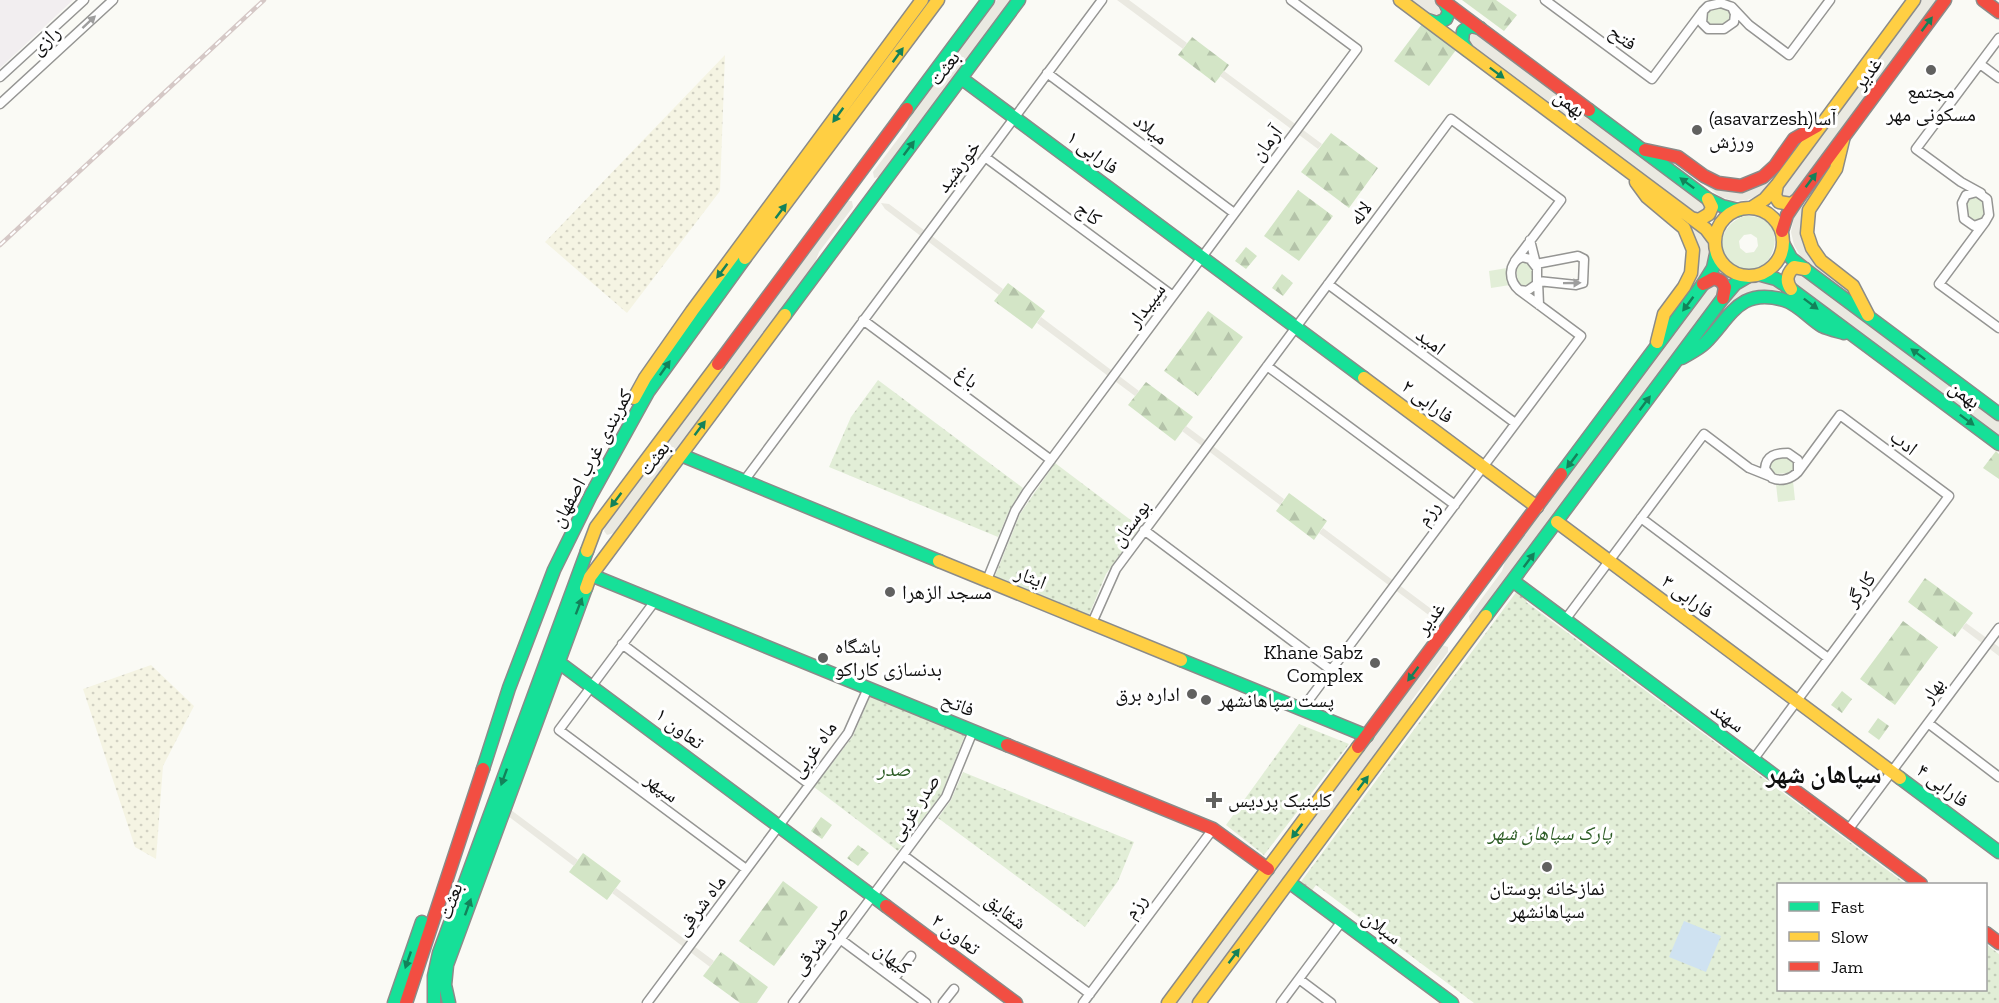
<svg xmlns="http://www.w3.org/2000/svg" width="1999" height="1003" viewBox="0 0 1999 1003" font-family="'Zilla Slab','Noto Naskh Arabic',serif">
	<style>
		.industrial { fill: #f2eef0 }
		.farmland { fill: url(#farmland-dots) }
		.grass { fill: #e2eed7; fill-rule: evenodd }
		.forest { fill: url(#forest-firs) }
		.park { fill: url(#park-dots) }
		.plaza { fill: #eae9e1 }
		.water { fill: #cfe2f1 }
		.lines { fill: none; stroke-linecap: round; stroke-linejoin: round }
		.street-casing { stroke: #959593; stroke-width: 11 }
		.fast-casing { stroke: #8b8b89; stroke-width: 15 }
		.slow-casing { stroke: #8b8b89; stroke-width: 15 }
		.jam-casing { stroke: #8b8b89; stroke-width: 15 }
		.street { stroke: #fefefe; stroke-width: 8 }
		.fast { stroke: #16e098; stroke-width: 12 }
		.slow { stroke: #ffcf43; stroke-width: 12 }
		.jam { stroke: #f24e42; stroke-width: 12 }
		.rail-casing { stroke: #d5c8c6; stroke-width: 4.5 }
		.rail { stroke: #fff; stroke-width: 2; stroke-dasharray: 7; stroke-linecap: butt }
		.oneway { fill: #9e9e9e }
		.oneway2 { fill: #13825a }
		.poi-dot { fill: #616160; stroke: #fff; stroke-width: 2 }
		.labels { text-anchor: middle; dominant-baseline: central; stroke-width: 6; stroke-linejoin: round; paint-order: stroke }
		.street-label { font-size: 20px; fill: #0f0f0f; stroke: #fff }
		.poi-label { font-size: 20px; fill: #0f0f0f; stroke: #fff; text-anchor: start }
		.park-label { font-size: 20px; font-style: italic; fill: #2e5e27; stroke: #fff }
		.district-label { font-size: 26px; font-weight: bold; fill: #0f0f0f; stroke: #fff }
	</style>
	<defs>
		<pattern id="farmland-dots" width="8" height="8" patternUnits="userSpaceOnUse" patternTransform="scale(1.5)"><rect width="8" height="8" fill="#f5f4e3"/><path d="M2 2h.1M6 6h.1" fill="none" stroke="#d1d0c2" stroke-width="1.8" stroke-linecap="round"/></pattern>
		<pattern id="forest-firs" width="22" height="20" patternUnits="userSpaceOnUse" patternTransform="scale(1.5)"><rect width="22" height="20" fill="#d3e5c6"/><path d="M5 1l3.5 6h-7zM16 11l3.5 6h-7z" fill="#b4c3a9"/></pattern>
		<pattern id="park-dots" width="8" height="8" patternUnits="userSpaceOnUse" patternTransform="scale(1.5)"><rect width="8" height="8" fill="#e2eed7"/><path d="M2 2h.1M6 6h.1" fill="none" stroke="#c1cbb7" stroke-width="1.8" stroke-linecap="round"/></pattern>
	</defs>
	<rect width="100%" height="100%" fill="#fafaf5"/>
	<path class="industrial" d="M0,0H73L0,68Z"/>
	<path class="farmland" d="M725,55L720,191L627,313L545,242Z
		M151,665L194,706L163,766L156,859L135,847L83,689Z"/>
	<path class="grass" d="M1721,8L1728,10L1731,15L1730,20L1723,25H1710L1707,21V13L1711,10Z
		M1974,196L1981,199L1983,204L1984,217L1977,221L1972,220C1965,213 1964,201 1974,196Z
		M1745,216C1800,213 1769,296 1731,263C1713,247 1724,222 1745,216ZM1751,234L1757,238L1758,246L1754,252L1746,253L1740,248L1739,241L1744,235Z
		M1526,262C1533,266 1534,274 1533,282L1524,287L1518,282L1516,269L1520,263Z
		M1507,268L1510,285L1491,288L1489,271Z
		M1785,457L1794,462L1793,470L1790,473L1774,474L1770,468C1770,459 1777,458 1785,457Z
		M1793,481L1795,500L1778,502L1776,484Z"/>
	<path class="forest" d="M1462,0H1496L1517,15L1504,31Z
		M1422,24L1456,50L1429,86L1394,61Z
		M1192,37L1229,65L1215,83L1178,55Z
		M1331,133L1378,168L1349,208L1301,172Z
		M1298,190L1333,216L1299,261L1264,236Z
		M1246,247L1257,256L1246,269L1235,261Z
		M1282,274L1293,283L1283,296L1272,288Z
		M1008,283L1045,311L1032,329L994,301Z
		M1208,311L1243,337L1198,396L1164,371Z
		M1146,382L1193,417L1175,441L1128,405Z
		M1996,451L1999,454V479L1983,468Z
		M1289,493L1327,521L1314,540L1276,511Z
		M1925,578L1973,613L1955,637L1908,602Z
		M1903,621L1938,647L1895,705L1860,679Z
		M1842,691L1852,699L1842,713L1831,705Z
		M1878,718L1889,726L1879,740L1868,732Z
		M821,817L832,825L822,839L811,831Z
		M858,845L869,853L858,866L847,858Z
		M583,853L621,881L607,900L569,872Z
		M783,881L818,907L774,966L739,941Z
		M721,952L768,987L757,1003H740L703,976Z"/>
	<path class="park" d="M878,380L1023,488L1010,509L998,537L829,467L851,417Z
		M1055,463L1140,527L1106,574L1089,615L995,576L1020,514Z
		M1520,587L1531,595L1526,602L1906,884H1778V990H1986V944L1999,954V1003H1474L1316,885L1311,892L1300,883Z
		M871,694L966,733L941,795L898,851L814,787L853,736Z
		M1299,724L1349,744L1264,855L1226,825Z
		M963,772L1134,842L1118,881L1085,927L938,818L951,800Z"/>
	<path class="plaza" d="M997,0H1011L879,177L874,178L873,172L907,127L911,116Z
		M1117,0H1129L1187,43L1183,49Z
		M1410,0H1433L1443,7L1445,14L1434,18Z
		M1921,0H1938L1791,198L1786,201L1779,193L1780,190Z
		M1473,30L1705,203L1708,210L1697,214L1467,43L1464,35Z
		M1224,71L1322,144L1318,149L1220,76Z
		M1799,143L1797,149L1770,185L1760,195L1747,200L1734,201L1721,197L1679,166L1675,161L1742,189Z
		M1831,167L1802,225L1849,290L1843,288L1801,257L1794,245L1791,232L1795,212L1825,170Z
		M1658,195L1693,221L1706,238L1709,251L1705,271L1675,313L1670,316L1698,258Z
		M848,201H852L853,207L819,252L815,263L614,533L607,535L604,531L605,526Z
		M881,203L889,204L1003,289L999,295L885,209Z
		M1792,272L1800,273L1999,421V438L1792,284Z
		M1714,282L1722,290L1475,623L1470,622L1469,616L1502,571L1506,559L1710,285Z
		M1759,282L1772,284L1822,317L1758,294L1702,340L1703,334L1735,293L1747,285Z
		M1041,317L1139,391L1135,396L1037,323Z
		M1186,426L1284,499L1280,505L1182,431Z
		M1323,528L1438,614L1441,621L1434,619L1319,533Z
		M1966,623L1999,647V656L1962,628Z
		M1442,645L1448,647V652L1412,700L1409,712L1192,1003H1175Z
		M511,810L578,860L574,866L508,816Z
		M616,888L714,961L710,967L612,893Z"/>
	<path class="water" d="M1684,921L1721,936L1706,972L1669,957Z"/>
	<g class="lines">
		<defs>
			<path id="street" d="M1545,0L1652,79L1703,11
				M1721,3L1732,7L1735,14L1734,22L1724,29H1708L1702,23L1703,11L1708,6Z
				M1732,7L1749,25L1789,55L1830,0
				M1980,64L1999,78
				M1047,73L1234,213
				M0,77L84,0
				M0,104L113,0
				M985,157L1173,296
				M1977,192L1987,199L1989,215L1985,222L1974,226L1964,219L1962,203L1966,195Z
				M1981,193L1961,182L1916,149L1999,38
				M1985,222L1939,284L1999,328
				M1530,240L1536,264L1578,256L1584,259L1583,283L1576,285L1538,281L1539,305
				M1522,257L1530,259L1537,268V284L1527,291L1519,290C1508,280 1508,263 1522,257Z
				M1328,284L1515,423
				M863,320L1051,460
				M1267,366L1455,505
				M1788,453L1798,460V472C1791,479 1781,482 1772,478L1765,469C1766,455 1776,453 1788,453Z
				M744,481L1102,0
				M1641,518L1828,658
				M1144,530L1331,670
				M987,580L1015,511L1027,492L1357,49L1291,0
				M655,601L559,730L746,869
				M1565,620L1704,434L1749,468L1769,476
				M1092,623L1116,569L1451,119L1561,200L1515,261
				M622,644L809,784
				M1302,709L1581,336L1519,290
				M1928,723L1999,777
				M1753,760L1949,496L1840,415L1798,472
				M1848,830L1999,628
				M903,855L1090,994
				M840,939L926,1003
				M894,979L911,956
				M1299,979L1331,1003
				M647,1003L848,733L868,688
				M793,1003L946,797L973,731
				M943,1003L954,989
				M1083,1003L1213,829
				M1281,1003L1342,921"/>
			<path id="fast" d="M1428,20L1437,23L1446,19L1449,11L1444,1
				M1467,50L1462,42L1463,31L1470,26L1480,28
				M961,78L1364,378
				M907,109L988,0
				M1589,110L1708,199L1722,206L1738,210
				M1784,245L1791,258L1806,270L1999,414
				M1761,275L1776,279L1791,289L1999,444
				M785,315L1019,0
				M1682,358C1690,353 1699,349 1705,343C1731,317 1739,287 1784,300C1798,304 1809,318 1822,326C1828,329 1837,331 1844,333
				M681,455L939,561
				M1561,474L1703,284L1713,268L1716,254
				M591,575L1007,745
				M1513,581L1782,781
				M1486,616L1723,298L1735,284L1747,277
				M1181,660L1367,736
				M557,661L886,906
				M483,769L509,688L554,570L591,495L648,392L745,258
				M1900,778L1999,852
				M1289,882L1452,1003
				M394,1003L422,922
				M434,1003V976L439,953L587,551
				M449,1003L445,985L447,965L586,588"/>
			<path id="slow" d="M1400,0L1706,229L1715,241
				M1843,140L1836,169L1809,210L1807,233L1812,248L1821,261L1853,286L1868,315
				M1636,182L1647,197L1684,228L1693,250L1691,273L1684,287L1664,314L1657,342
				M1777,185L1775,196L1779,202L1791,204L1797,200
				M1715 242a34 34 0 1 1 68 0a34 34 0 1 1-68 0Z
				M1751,208L1765,199L1777,185L1914,0
				M1691,218L1699,220L1709,214L1712,207L1708,199
				M745,258L938,0
				M1791,289C1785,280 1787,274 1794,267L1805,269
				M1364,378L1537,507
				M634,398L645,378L692,311L922,0
				M1557,522L1900,778
				M587,551L596,527L718,364
				M939,561L1181,660
				M586,588L590,577L785,315
				M1168,1003L1358,747
				M1199,1003L1486,616"/>
			<path id="jam" d="M1442,0L1589,110
				M1983,0L1999,12
				M1645,150L1678,157L1704,176L1718,183L1741,186L1763,177L1775,166L1794,139L1817,126
				M1782,231L1787,215L1797,200L1945,0
				M1703,284L1714,278L1721,281L1725,287L1723,298
				M718,364L907,109
				M1007,745L1213,829L1268,869
				M1358,747L1561,474
				M1782,781L1921,884
				M886,906L1016,1003
				M1986,933L1999,943
				M406,1003L483,769"/>
		</defs>
		<use href="#street" class="street-casing"/>
		<use href="#fast" class="fast-casing"/>
		<use href="#slow" class="slow-casing"/>
		<use href="#jam" class="jam-casing"/>
		<use href="#street" class="street"/>
		<use href="#fast" class="fast"/>
		<use href="#slow" class="slow"/>
		<use href="#jam" class="jam"/>
		<defs>
			<path id="rail" d="M0,245L264,0"/>
		</defs>
		<use href="#rail" class="rail-casing"/>
		<use href="#rail" class="rail"/>
	</g>
	<defs><path id="oneway-solid" d="M-6-.8H1V-3.2L6.5 0L1 3.2V.8H-6Z" transform="scale(1.5)"/></defs>
	<g class="oneway">
		<use href="#oneway-solid" transform="translate(89 22) rotate(-43)"/>
		<use href="#oneway-solid" transform="translate(1572 283) rotate(-1)"/>
	</g>
	<g class="oneway2">
		<use href="#oneway-solid" transform="translate(1927 24) rotate(-53)"/>
		<use href="#oneway-solid" transform="translate(898 55) rotate(-54)"/>
		<use href="#oneway-solid" transform="translate(1497 73) rotate(37)"/>
		<use href="#oneway-solid" transform="translate(838 115) rotate(126)"/>
		<use href="#oneway-solid" transform="translate(909 148) rotate(-53)"/>
		<use href="#oneway-solid" transform="translate(1811 180) rotate(-53)"/>
		<use href="#oneway-solid" transform="translate(1687 183) rotate(-143)"/>
		<use href="#oneway-solid" transform="translate(781 211) rotate(-53)"/>
		<use href="#oneway-solid" transform="translate(722 271) rotate(127)"/>
		<use href="#oneway-solid" transform="translate(1688 304) rotate(127)"/>
		<use href="#oneway-solid" transform="translate(1811 304) rotate(37)"/>
		<use href="#oneway-solid" transform="translate(1918 354) rotate(-143)"/>
		<use href="#oneway-solid" transform="translate(665 368) rotate(-55)"/>
		<use href="#oneway-solid" transform="translate(1645 403) rotate(-53)"/>
		<use href="#oneway-solid" transform="translate(1967 420) rotate(37)"/>
		<use href="#oneway-solid" transform="translate(700 428) rotate(-53)"/>
		<use href="#oneway-solid" transform="translate(1572 461) rotate(127)"/>
		<use href="#oneway-solid" transform="translate(616 500) rotate(127)"/>
		<use href="#oneway-solid" transform="translate(1529 560) rotate(-53)"/>
		<use href="#oneway-solid" transform="translate(579 606) rotate(-69)"/>
		<use href="#oneway-solid" transform="translate(1413 674) rotate(127)"/>
		<use href="#oneway-solid" transform="translate(504 777) rotate(110)"/>
		<use href="#oneway-solid" transform="translate(1363 783) rotate(-53)"/>
		<use href="#oneway-solid" transform="translate(1297 831) rotate(127)"/>
		<use href="#oneway-solid" transform="translate(468 907) rotate(-70)"/>
		<use href="#oneway-solid" transform="translate(1234 956) rotate(-53)"/>
		<use href="#oneway-solid" transform="translate(408 960) rotate(109)"/>
	</g>
	<g class="poi-dot">
		<circle cx="1931" cy="70" r="6"/>
		<circle cx="1697" cy="130" r="6"/>
		<circle cx="890" cy="592" r="6"/>
		<circle cx="823" cy="658" r="6"/>
		<circle cx="1375" cy="663" r="6"/>
		<circle cx="1192" cy="694" r="6"/>
		<circle cx="1206" cy="700" r="6"/>
		<path d="M1211 791h6v6h6v6h-6v6h-6v-6h-6v-6h6z"/>
		<circle cx="1547" cy="867" r="6"/>
	</g>
	<g class="labels">
		<g class="street-label">
			<text transform="translate(1623 37) rotate(37)">فتح</text>
			<text transform="translate(45 40) rotate(-43)">رازی</text>
			<text transform="translate(944 68) rotate(-53)">بعثت</text>
			<text transform="translate(1867 73) rotate(-53)">غدیر</text>
			<text transform="translate(1570 103) rotate(37)">بهمن</text>
			<text transform="translate(1151 129) rotate(37)">میلاد</text>
			<text transform="translate(1266 143) rotate(-53)">آرمان</text>
			<text transform="translate(1093 152) rotate(37)">فارابی ۱</text>
			<text transform="translate(958 166) rotate(-53)">خورشید</text>
			<text transform="translate(1089 213) rotate(37)">کاج</text>
			<text transform="translate(1360 213) rotate(-53)">لاله</text>
			<text transform="translate(1146 305) rotate(-53)">سپیدار</text>
			<text transform="translate(1431 341) rotate(37)">امید</text>
			<text transform="translate(967 377) rotate(37)">باغ</text>
			<text transform="translate(1965 394) rotate(37)">بهمن</text>
			<text transform="translate(1428 401) rotate(37)">فارابی ۲</text>
			<text transform="translate(1904 442) rotate(37)">ادب</text>
			<text transform="translate(591 458) rotate(-62)">کمربندی غرب اصفهان</text>
			<text transform="translate(654 458) rotate(-53)">بعثت</text>
			<text transform="translate(1428 513) rotate(-53)">رزم</text>
			<text transform="translate(1130 523) rotate(-54)">بوستان</text>
			<text transform="translate(1031 577) rotate(22)">ایثار</text>
			<text transform="translate(1860 589) rotate(-53)">کارگر</text>
			<text transform="translate(1688 596) rotate(37)">فارابی ۳</text>
			<text transform="translate(1430 618) rotate(-53)">غدیر</text>
			<text transform="translate(1932 690) rotate(-53)">بهار</text>
			<text transform="translate(958 704) rotate(22)">فاتح</text>
			<text transform="translate(1728 717) rotate(37)">سهند</text>
			<text transform="translate(680 728) rotate(37)">تعاون ۱</text>
			<text transform="translate(813 749) rotate(-54)">ماه غربی</text>
			<text transform="translate(1943 785) rotate(37)">فارابی ۴</text>
			<text transform="translate(662 787) rotate(37)">سپهر</text>
			<text transform="translate(914 807) rotate(-56)">صدر غربی</text>
			<text transform="translate(450 901) rotate(-70)">بعثت</text>
			<text transform="translate(700 905) rotate(-53)">ماه شرقی</text>
			<text transform="translate(1135 906) rotate(-53)">رزم</text>
			<text transform="translate(1006 911) rotate(37)">شقایق</text>
			<text transform="translate(1382 927) rotate(37)">سبلان</text>
			<text transform="translate(956 934) rotate(37)">تعاون ۲</text>
			<text transform="translate(820 940) rotate(-53)">صدر شرقی</text>
			<text transform="translate(893 958) rotate(37)">کیهان</text>
		</g>
		<g class="poi-label">
			<text x="1931" y="91" text-anchor="middle">مجتمع<tspan x="1931" dy="23">مسکونی مهر</tspan></text>
			<text x="1709" y="118">(asavarzesh)آسا<tspan x="1709" dy="23">ورزش</tspan></text>
			<text x="902" y="592">مسجد الزهرا</text>
			<text x="835" y="646">باشگاه<tspan x="835" dy="23">بدنسازی کاراکو</tspan></text>
			<text x="1363" y="652" text-anchor="end">Khane Sabz<tspan x="1363" dy="23">Complex</tspan></text>
			<text x="1180" y="694" text-anchor="end">اداره برق</text>
			<text x="1218" y="700">پست سپاهانشهر</text>
			<text x="1228" y="800">کلینیک پردیس</text>
			<text x="1547" y="888" text-anchor="middle">نمازخانه بوستان<tspan x="1547" dy="23">سپاهانشهر</tspan></text>
		</g>
		<g class="park-label">
			<text x="894" y="769">صدر</text>
			<text x="1550" y="833">پارک سپاهان شهر</text>
		</g>
		<g class="district-label">
			<text x="1824" y="774">سپاهان شهر</text>
		</g>
	</g>
	<rect x="1777" y="883" width="210" height="108" fill="#ffffff" stroke="#9f9f9f" stroke-width="1.5"/>
	<rect x="1789" y="902" width="30" height="9" fill="#16e098" stroke="#9f9f9f" stroke-width="1.5"/>
	<text x="1831" y="913" font-size="18" fill="#0f0f0f">Fast</text>
	<rect x="1789" y="932" width="30" height="9" fill="#ffcf43" stroke="#9f9f9f" stroke-width="1.5"/>
	<text x="1831" y="943" font-size="18" fill="#0f0f0f">Slow</text>
	<rect x="1789" y="962" width="30" height="9" fill="#f24e42" stroke="#9f9f9f" stroke-width="1.5"/>
	<text x="1831" y="973" font-size="18" fill="#0f0f0f">Jam</text>
</svg>
